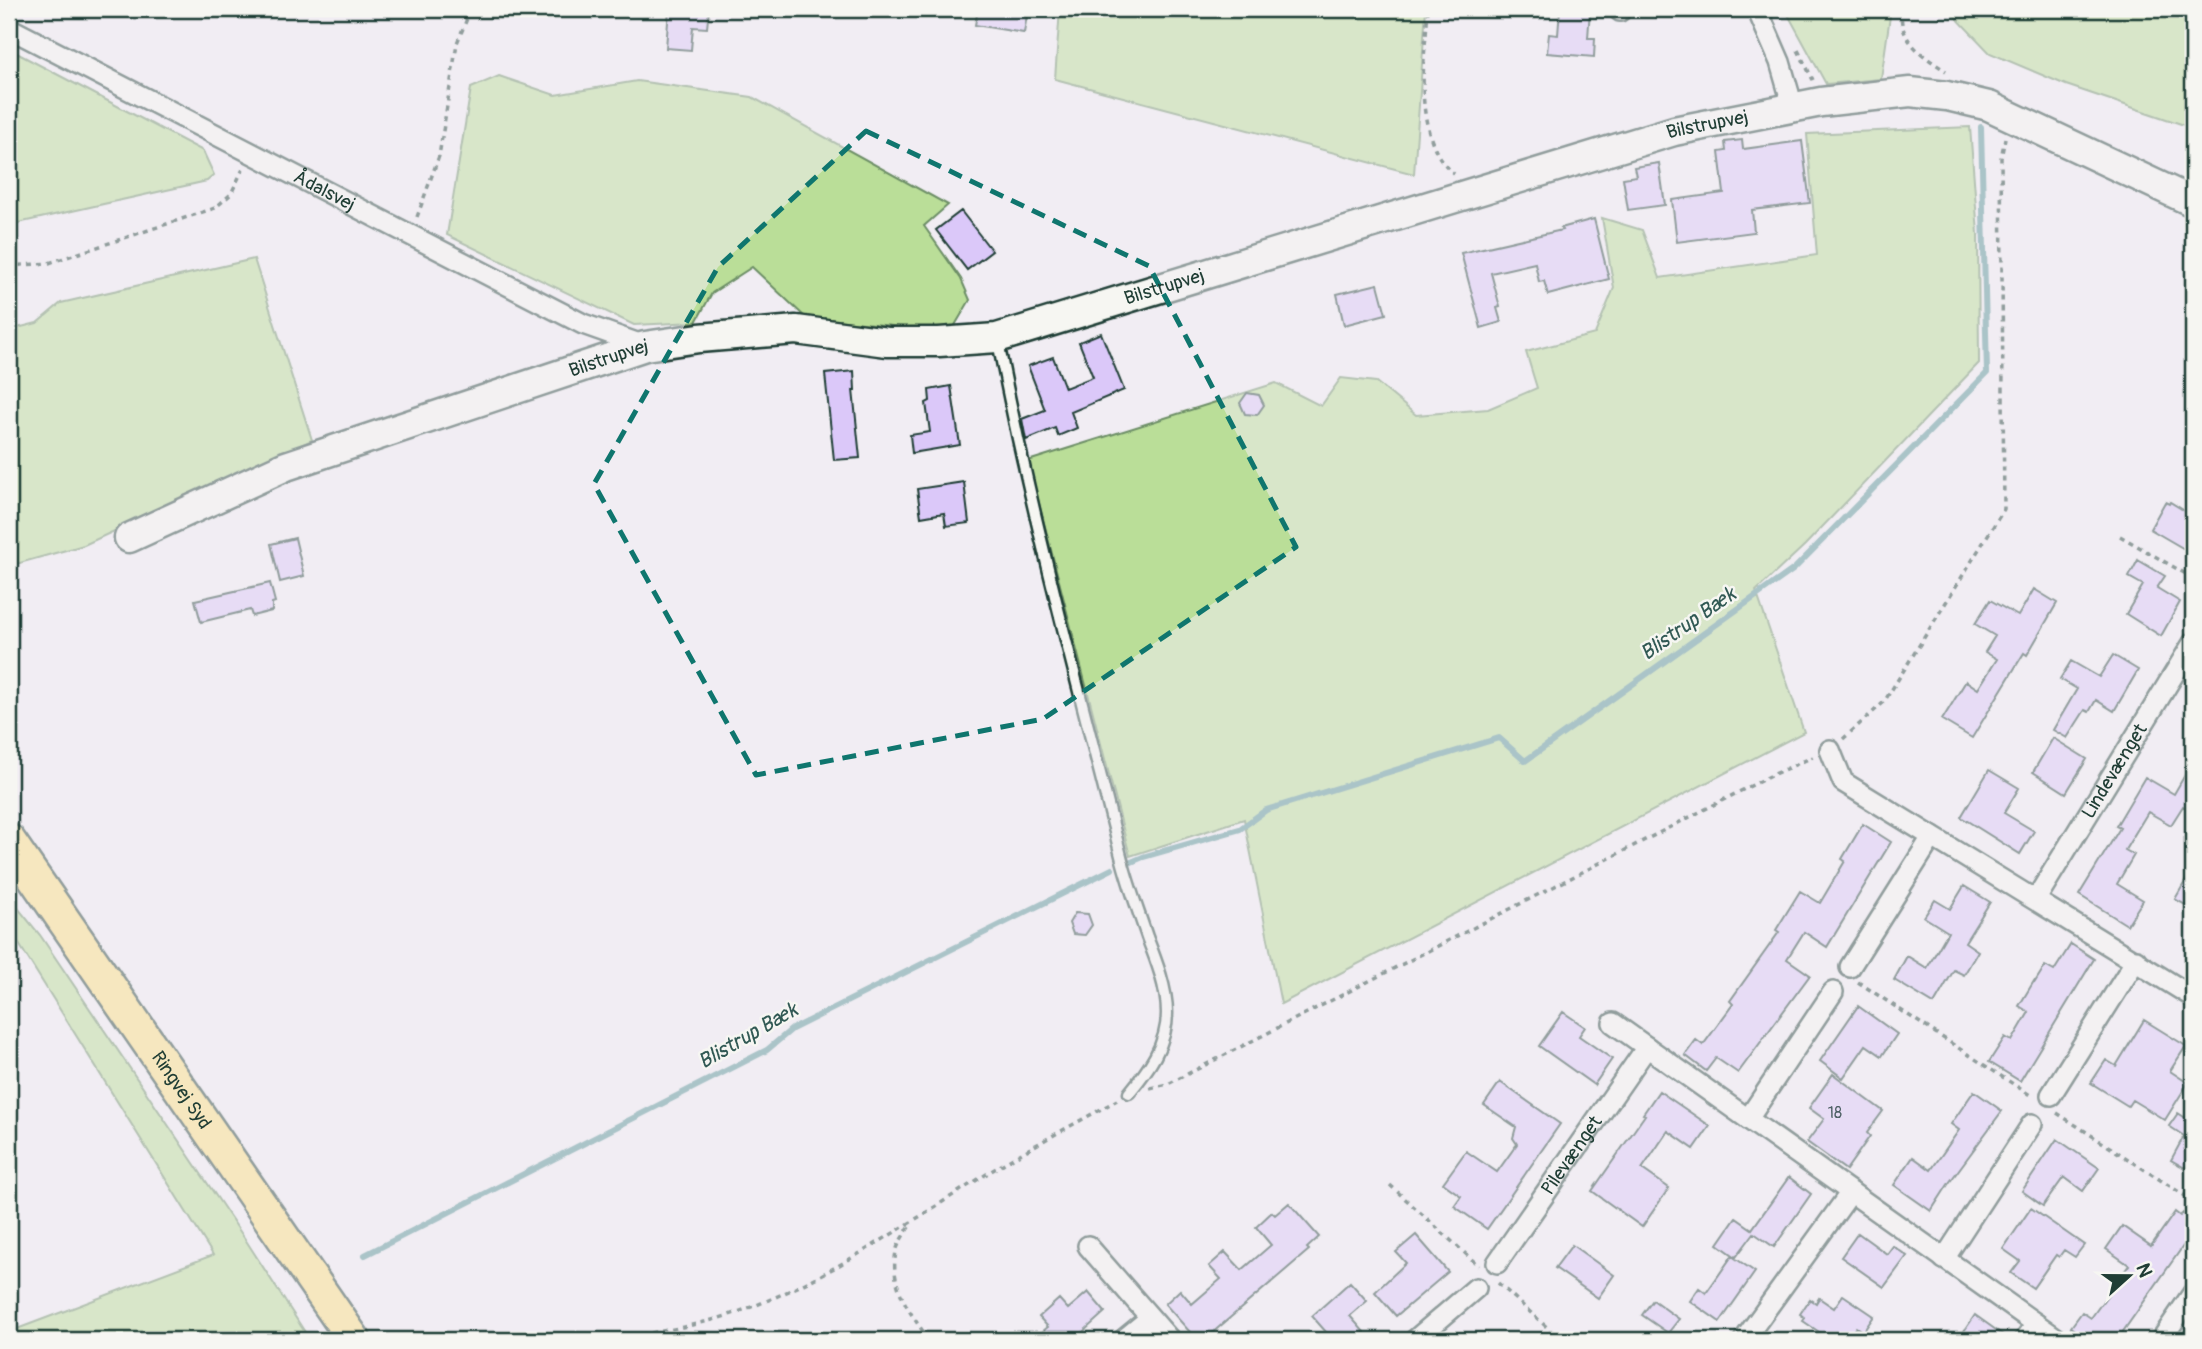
<svg xmlns="http://www.w3.org/2000/svg" width="2202" height="1349" viewBox="0 0 2202 1349" font-family="Pangolin,sans-serif">
	<style>
		.green { fill: #bade98; stroke: #6c8e66; stroke-width: 2 }
		.lines { fill: none; stroke-linecap: round; stroke-linejoin: round }
		.stream { stroke: #569295; stroke-width: 6 }
		.building { fill: #dbc8f9; stroke: #1f3d34; stroke-width: 2 }
		.lane-casing { stroke: #1f3d34; stroke-width: 15 }
		.street-casing { stroke: #1f3d34; stroke-width: 24 }
		.secondary-casing { stroke: #1f3d34; stroke-width: 33 }
		.primary-casing { stroke: #1f3d34; stroke-width: 37 }
		.path { stroke: #1f3d34; stroke-width: 3.5; stroke-dasharray: 5 5; stroke-linecap: butt }
		.lane { stroke: #f6f6f2; stroke-width: 10 }
		.street { stroke: #f6f6f2; stroke-width: 19 }
		.secondary { stroke: #f6f6f2; stroke-width: 28 }
		.primary { stroke: #fddf80; stroke-width: 32 }
		.marked { fill: none; stroke: #0f766e; stroke-width: 5; stroke-dasharray: 14 9; stroke-linejoin: round }
		.labels { text-anchor: middle; dominant-baseline: central; stroke-width: 5; stroke-linejoin: round; paint-order: stroke }
		.number-label { font-size: 16px; fill: #4e6065 }
		.street-label { font-size: 19px; fill: #1f3d34; stroke: #f6f6f2 }
		.water-label { font-size: 21px; font-style: italic; fill: #315954; stroke: #f6f6f2 }
	</style>
	<rect width="100%" height="100%" fill="#f1edf3"/>
	<filter id="ink" filterUnits="userSpaceOnUse"><feTurbulence type="fractalNoise" baseFrequency=".0143" numOctaves="2"/><feDisplacementMap in="SourceGraphic" scale="14" xChannelSelector="R" yChannelSelector="G"/><feConvolveMatrix kernelMatrix="1 2 1 2 8 2 1 2 1" color-interpolation-filters="sRGB"/></filter>
	<g filter="url(#ink)">
		<path class="green" d="M1060,9H1426L1414,174L1055,79Z
			M1785,9H1891L1881,79L1826,84Z
			M1948,9H2193V128L2066,85L1990,53Z
			M9,49L203,151L214,175L207,181L9,225Z
			M499,76L555,95L637,81L752,97L948,205L924,226L961,279L970,300L951,332L805,317L752,267L712,293L696,322L634,325L447,235L471,88Z
			M1970,127L1978,234L1979,363L1805,545L1756,591L1804,732L1281,1004L1244,819L1130,856L1028,461L1276,383L1321,406L1341,378L1376,382L1416,415L1488,409L1537,388L1526,352L1595,334L1614,288L1602,218L1642,230L1660,278L1817,255L1807,134Z
			M254,259L312,440L84,545L9,566V330L37,323L61,303Z
			M9,897L40,935L245,1239L310,1340H9V1332L213,1255L9,928Z"/>
		<g class="lines">
			<path class="stream" d="M1129,863L1143,857L1240,829L1266,810L1499,738L1525,761L1794,569L1987,373L1981,127
				M365,1255L767,1050L792,1029L1112,869"/>
		</g>
		<path class="building" d="M669,9H709L707,28L693,27L691,50L666,48Z
			M978,9H1028L1024,33L975,25Z
			M1560,9H1590L1588,38H1595L1594,57L1547,53L1549,34L1558,35Z
			M1742,140L1743,149L1802,141L1810,203L1752,210L1754,232L1677,242L1672,200L1724,193L1719,152L1726,151L1725,142Z
			M1659,163L1665,205L1628,210L1623,178L1636,176L1634,167Z
			M961,211L992,251L967,270L936,230Z
			M1594,219L1609,279L1548,295L1544,281L1539,282L1535,263L1491,273L1500,307L1497,308L1501,322L1481,328L1461,253L1562,230L1561,228Z
			M1378,284L1386,314L1344,325L1337,294Z
			M1101,333L1124,390L1071,412L1077,428L1058,436L1055,428L1026,440L1022,419L1045,410L1028,366L1053,357L1065,388L1093,377L1079,342Z
			M854,371L855,390H853L860,458L834,460L825,374Z
			M951,386L960,445L912,453L910,435L930,432L926,403L930,401L929,390Z
			M1247,393L1259,395L1264,405L1257,415L1245,414L1240,403Z
			M964,482L969,523L946,526L944,513L921,517L917,489Z
			M2165,502L2169,504L2170,502L2193,516V554L2150,529Z
			M295,538L304,576L280,582L271,544Z
			M2138,560L2165,576L2157,588L2180,602L2161,636L2126,614L2143,585L2129,577Z
			M270,583L275,602L272,603V611L252,616L250,610L201,622L195,600Z
			M2034,589L2057,603L2027,655L2024,653L1972,738L1942,720L1966,681L1978,689L1997,659L1985,652L1995,636L1975,624L1990,600L2018,616Z
			M2113,655L2138,670L2114,711L2096,700L2089,712L2085,710L2067,738L2053,730L2077,689L2060,679L2071,661L2099,677Z
			M2053,738L2087,759L2066,793L2033,772Z
			M2193,761V812L2183,806L2171,825L2148,812L2125,850L2134,855L2117,884L2143,900L2127,925L2079,895L2120,828L2116,826L2145,777L2174,794Z
			M1989,770L2019,788L2004,813L2034,831L2020,854L1961,817Z
			M1863,824L1891,842L1827,947L1804,932L1787,959L1810,975L1738,1073L1716,1058L1706,1071L1685,1055L1696,1040L1703,1045L1733,1004L1730,1001L1779,932L1776,930L1800,891L1820,903L1845,861L1842,859Z
			M2193,868V909L2175,899Z
			M1964,886L1990,902L1965,942L1978,951L1964,975L1954,970L1934,1004L1894,980L1907,956L1927,968L1948,932L1924,917L1935,900L1950,909Z
			M1075,913L1088,914L1092,925L1085,935L1073,934L1069,923Z
			M2071,944L2094,959L2020,1081L1989,1062L2005,1037L2012,1041L2029,1012L2019,1006L2034,981L2035,982L2045,966L2054,971Z
			M1858,1006L1897,1034L1882,1056L1866,1045L1843,1078L1820,1061Z
			M1563,1012L1585,1027L1579,1036L1612,1059L1594,1085L1539,1046Z
			M2144,1020L2186,1046L2170,1071L2188,1083L2165,1120L2132,1100L2128,1106L2091,1083L2106,1060L2116,1066Z
			M1833,1074L1883,1111L1867,1133L1870,1136L1846,1170L1807,1142L1824,1119L1809,1108Z
			M1500,1082L1560,1124L1487,1229L1454,1206L1461,1196L1443,1183L1466,1151L1497,1172L1517,1144L1513,1138L1516,1127L1484,1105Z
			M1659,1091L1710,1126L1694,1149L1668,1131L1642,1169L1669,1188L1642,1227L1592,1191L1645,1115L1643,1114Z
			M1974,1091L2002,1111L1949,1183L1931,1211L1894,1185L1913,1157L1931,1170L1959,1130L1951,1124Z
			M2178,1113L2192,1122L2193,1121V1166L2188,1162L2185,1168L2171,1160L2184,1136L2169,1126Z
			M2057,1139L2099,1168L2083,1191L2064,1177L2043,1206L2022,1191Z
			M1789,1177L1811,1194L1774,1247L1754,1233L1736,1257L1718,1244L1736,1218L1752,1229Z
			M1289,1203L1319,1237L1307,1248L1309,1250L1204,1340H1197L1165,1304L1180,1290L1192,1304L1221,1279L1209,1266L1225,1252L1242,1270L1271,1245L1256,1227L1272,1212L1275,1215Z
			M2031,1208L2084,1245L2075,1257L2064,1250L2059,1257L2056,1255L2033,1288L2011,1273L2020,1261L2003,1249Z
			M2175,1212L2180,1216L2183,1213L2193,1220V1232L2117,1340H2090L2071,1327L2082,1312L2091,1318L2129,1265L2106,1249L2122,1226L2151,1246Z
			M1858,1233L1887,1254L1893,1246L1907,1256L1884,1287L1841,1257Z
			M1416,1235L1448,1272L1396,1316L1375,1292L1406,1263L1396,1252Z
			M1572,1245L1614,1275L1598,1298L1555,1268Z
			M1732,1256L1755,1272L1720,1322L1690,1301L1699,1288L1706,1293Z
			M1350,1282L1367,1301L1350,1316L1371,1340H1333L1312,1316Z
			M1088,1292L1105,1312L1074,1340H1032L1048,1327L1039,1317L1059,1299L1068,1309Z
			M1843,1295L1874,1316L1863,1332L1856,1327L1846,1340H1831L1803,1321L1805,1318L1800,1314L1810,1299L1816,1303L1819,1298L1834,1308Z
			M1653,1300L1679,1319L1668,1333L1642,1315Z
			M1975,1315L2010,1340H1958Z"/>
		<g class="lines">
			<defs>
				<path id="lane" d="M998,341C1031,515 1078,685 1121,856C1128,884 1138,910 1147,937C1156,960 1167,988 1167,1013C1167,1045 1148,1070 1129,1093"/>
				<g id="street">
					<path d="M1757,9L1780,62L1793,107"/>
					<path d="M1620,11V9"/>
					<path id="s1" d="M9,28L583,324L645,346"/>
					<path d="M1830,750L1843,782L2193,997"/>
					<path id="s2" d="M2036,899L2193,643"/>
					<path d="M1850,967L1932,837"/>
					<path d="M1613,1023L2059,1340"/>
					<path d="M2051,1095L2136,960"/>
					<path d="M1748,1119L1833,992"/>
					<path d="M1088,1246L1170,1340"/>
					<path d="M1944,1259L2032,1124"/>
					<path id="s3" d="M1497,1263L1647,1047"/>
					<path d="M1123,1340L1150,1318"/>
					<path d="M1415,1340L1476,1288"/>
					<path d="M1744,1340L1851,1192"/>
					<path d="M2025,1340L2036,1324"/>
					<path d="M2161,1340L2193,1293"/>
				</g>
				<g id="secondary">
					<path id="s4" d="M129,538L286,466L645,346L699,338L796,330L887,342H939L997,338L1674,131L1821,102L1910,92L1947,96L1989,106L2193,202"/>
				</g>
				<g id="primary">
					<path id="s5" d="M9,841L354,1340"/>
				</g>
			</defs>
			<use href="#lane" class="lane-casing"/>
			<use href="#street" class="street-casing"/>
			<use href="#secondary" class="secondary-casing"/>
			<use href="#primary" class="primary-casing"/>
			<path class="path" d="M1428,9C1425,56 1415,109 1437,153C1441,161 1448,168 1454,174
				M1902,9C1897,40 1923,56 1946,71
				M1798,50L1813,80
				M417,217L439,156L457,43L471,9
				M9,266L49,263L215,208L231,194L243,169
				M2120,536L2193,578
				M1843,739L1884,702L2004,509L2001,158L2005,138
				M1858,982L2033,1097
				M1150,1088L1168,1084L1772,775L1813,757
				M2057,1113L2193,1201
				M1390,1185L1479,1266
				M909,1227C904,1235 898,1243 896,1252C889,1286 911,1314 929,1340
				M1498,1283L1561,1340
				M316,1340L318,1332
				M602,1340C642,1335 694,1327 732,1314C820,1284 896,1231 974,1182C1020,1152 1070,1127 1117,1100"/>
			<use href="#lane" class="lane"/>
			<use href="#street" class="street"/>
			<use href="#secondary" class="secondary"/>
			<use href="#primary" class="primary"/>
		</g>
	</g>
	<path d="M0 0H2202V1349H0ZM866,131L1149,266L1296,547L1043,719L756,775L594,484L718,267Z" fill="#f1edf3" fill-opacity=".55" fill-rule="evenodd"/>
	<path class="marked" d="M866,131L1149,266L1296,547L1043,719L756,775L594,484L718,267Z"/>
	<g class="labels">
		<g class="number-label">
			<text x="1835" y="1113">18</text>
		</g>
		<g class="street-label">
			<text stroke="none"><textPath href="#s4" startOffset="1647">Bilstrupvej</textPath></text>
			<text stroke="none"><textPath href="#s1" startOffset="355">Ådalsvej</textPath></text>
			<text stroke="none"><textPath href="#s4" startOffset="1080">Bilstrupvej</textPath></text>
			<text stroke="none"><textPath href="#s4" startOffset="513">Bilstrupvej</textPath></text>
			<text stroke="none"><textPath href="#s2" startOffset="150">Lindevænget</textPath></text>
			<text stroke="none"><textPath href="#s5" startOffset="303">Ringvej Syd</textPath></text>
			<text stroke="none"><textPath href="#s3" startOffset="131">Pilevænget</textPath></text>
		</g>
		<g class="water-label">
			<text transform="translate(1688 624) rotate(-35)">Blistrup Bæk</text>
			<text transform="translate(748 1036) rotate(-30)">Blistrup Bæk</text>
		</g>
	</g>
	<rect width="2202" height="1349" fill="none" stroke="#f6f6f2" stroke-width="35"/>
	<rect x="18" y="18" width="2167" height="1314" fill="none" stroke="#1f3d34" stroke-width="2.5" filter="url(#ink)"/>
	<g transform="translate(2129 1276) rotate(69)" stroke="#f6f6f2" stroke-width="5" paint-order="stroke">
	<path d="M0-5L12 26L0 18L-12 26Z" fill="#1f3d34"/>
	<text y="-10" font-size="19" font-weight="bold" text-anchor="middle" fill="#1f3d34">N</text>
	</g>
</svg>
